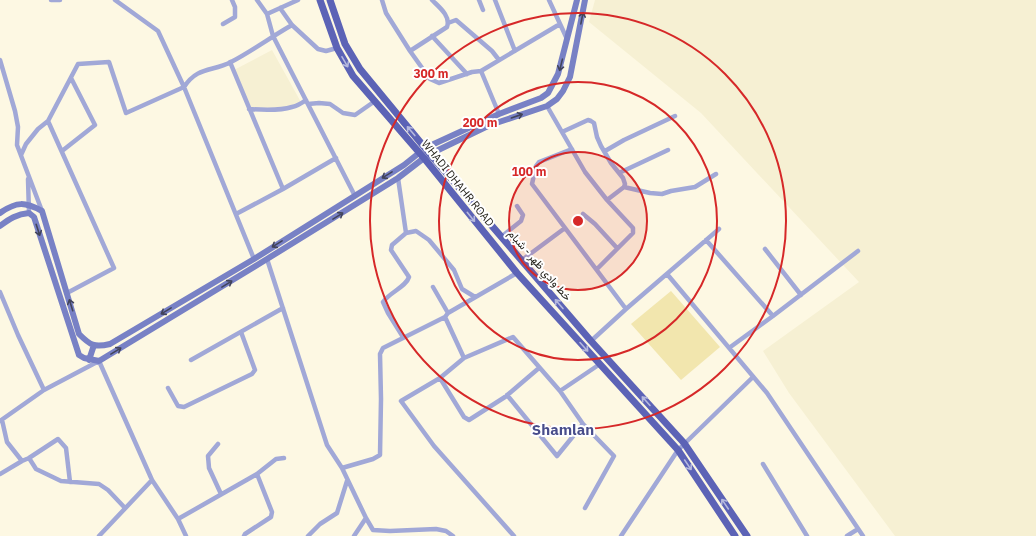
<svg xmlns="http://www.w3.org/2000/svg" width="1036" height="536" viewBox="0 0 1036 536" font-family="'IBM Plex Sans',Vazirmatn,sans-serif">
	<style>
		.built { fill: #f6f0d3 }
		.green { fill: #f2e6ae }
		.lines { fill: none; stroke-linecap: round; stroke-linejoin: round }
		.street { stroke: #a1a8d7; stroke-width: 4.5 }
		.secondary { stroke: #7881c5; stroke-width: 6 }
		.primary { stroke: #5c63b6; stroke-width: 7 }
		.oneway { stroke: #42445b }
		.oneway2 { stroke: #b6b9de }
		.ring { fill: none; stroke: #d62828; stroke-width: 2 }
		.labels { text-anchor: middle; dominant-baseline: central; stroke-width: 4; stroke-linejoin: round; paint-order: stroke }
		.street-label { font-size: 11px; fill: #1e1c14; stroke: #fff }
		.district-label { font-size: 15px; font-weight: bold; fill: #484d8b; stroke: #fff }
		.centre { fill: #d62828; stroke: #fff; stroke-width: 2 }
		.ring-label { font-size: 12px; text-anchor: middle; font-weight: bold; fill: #d62828; stroke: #fff; stroke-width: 4; stroke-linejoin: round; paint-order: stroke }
	</style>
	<rect width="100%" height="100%" fill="#fdf8e3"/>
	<path class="built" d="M595,0H1036V536H895L789,393L763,351L859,282L701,113L589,22Z
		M272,50L302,104L285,108L252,109L234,70Z"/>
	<path class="green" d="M671,291L720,347L681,380L631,324Z"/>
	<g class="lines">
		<path class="street" d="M51,0H60
			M115,0L158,31L184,87L254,259
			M257,0L267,14L273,36L355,196
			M382,0L386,13L410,51L430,79L439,83L472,72L481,71L560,24
			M479,0L483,10
			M495,0L515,51
			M549,0L567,39
			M280,8L292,25L318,49L326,51L337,48
			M267,14L298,0
			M448,23L456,20L492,51L499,60
			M223,24L235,17V7L232,0
			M432,36L467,74
			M410,51L447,27C451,16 439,7 432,0
			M0,60L15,111L18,127L17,145L42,211
			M230,62L283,189
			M481,71L499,114
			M308,104L319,103L330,104L343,113L355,115L375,101
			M547,106L585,172L607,200L633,228V233L597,269
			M249,109C262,110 279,111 292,107C297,106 302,103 306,100
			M48,121L114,268L67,293
			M562,132L588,120L591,121L594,123L597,137L601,146L611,163L623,178L625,184L624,187L607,200
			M572,149L539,162L536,166L532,184L626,309
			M62,151L95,125L71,78
			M605,151L624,140L675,116
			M21,155L26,144L38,129L48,121L78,64L109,62L126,113L184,87C198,66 212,72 231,62C252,51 271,37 292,25
			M619,173L668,150
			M398,178L406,233
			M28,179L29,213
			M624,187L650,193L662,194L671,191L695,187L716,174
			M236,214L283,189L336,158
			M583,214L595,224L617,248
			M501,237L521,221L523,215L517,206
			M706,240L773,316
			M765,249L801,295
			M267,259L327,445L342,468L366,518L354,536
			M522,260L565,228
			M667,274L767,393L863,536
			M433,287L448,313
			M0,292L18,335L44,390L99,361L152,480L178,519
			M403,337L388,313L383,302C390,292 406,287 409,277L391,250L392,245L406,233L416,231L429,240L454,270L462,289L475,297
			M591,341L626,309L719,229
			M729,348L773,316L858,251
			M464,358L513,337L560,391L600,364
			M191,360L283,308
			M440,378L464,417L469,420L505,397L539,368
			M168,388L178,406L184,407L252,374L255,370L241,332
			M507,395L557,456L583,424L560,391
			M2,420L7,442L22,461L29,458
			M0,421L44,390
			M583,424L614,456L585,508
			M218,444L208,456L209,468L221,494
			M763,464L807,536
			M342,468L373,459L380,455L381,399L380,354L383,348L445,317
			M0,474L22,461
			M257,474L276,459L284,458
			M70,482L66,448L58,439L29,458L36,469L61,481L99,484L108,490L125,508
			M366,518L373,530L390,531L436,529L446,531L453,536
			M99,536L152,480
			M186,536L178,519L257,474L272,512L271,517L245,534L244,536
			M308,536L320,524L337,513L347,481
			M514,536L434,446L401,401L440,378L464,358L445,317L448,313L517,273
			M621,536L678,450L753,377
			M847,536L858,529"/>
		<path class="secondary" d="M425,148L499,114L541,98L548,93L558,74L577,0
			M430,154L490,125L547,106L557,99L563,91L570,77L585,0
			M0,213C17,201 25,202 42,211L79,334C90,345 94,348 110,344L254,259L404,165L419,153
			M0,226C9,219 17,214 29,213L34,217L79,355L84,358L99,361L267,259L398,178L424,158
			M89,360L94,345"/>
		<path class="primary" d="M320,0L337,48L353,76L424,158L517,273L678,450L735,536
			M330,0L345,44L360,69L430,154L591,341L684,443L747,536"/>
	</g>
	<defs><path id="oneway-shaft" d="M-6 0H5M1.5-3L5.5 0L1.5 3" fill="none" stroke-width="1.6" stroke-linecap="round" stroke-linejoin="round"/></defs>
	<g class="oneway">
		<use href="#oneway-shaft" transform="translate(582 18) rotate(-79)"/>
		<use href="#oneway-shaft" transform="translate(561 65) rotate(104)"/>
		<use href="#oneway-shaft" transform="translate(517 116) rotate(-19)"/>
		<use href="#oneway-shaft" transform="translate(387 175) rotate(148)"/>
		<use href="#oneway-shaft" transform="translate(338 216) rotate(-32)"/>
		<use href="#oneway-shaft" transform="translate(38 230) rotate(72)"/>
		<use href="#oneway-shaft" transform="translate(277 244) rotate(148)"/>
		<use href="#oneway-shaft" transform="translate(227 284) rotate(-31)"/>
		<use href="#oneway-shaft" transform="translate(71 305) rotate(-107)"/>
		<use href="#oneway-shaft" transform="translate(166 311) rotate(149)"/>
		<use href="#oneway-shaft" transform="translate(116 351) rotate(-31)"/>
	</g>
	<g class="oneway2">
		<use href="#oneway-shaft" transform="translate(345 62) rotate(60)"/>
		<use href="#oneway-shaft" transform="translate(411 131) rotate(-130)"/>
		<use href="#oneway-shaft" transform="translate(471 217) rotate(51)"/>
		<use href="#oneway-shaft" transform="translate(559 304) rotate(-131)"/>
		<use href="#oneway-shaft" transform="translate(584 347) rotate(48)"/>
		<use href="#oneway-shaft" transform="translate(646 401) rotate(-132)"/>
		<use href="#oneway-shaft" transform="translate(688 465) rotate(56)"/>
		<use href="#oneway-shaft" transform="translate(725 504) rotate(-124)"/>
	</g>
	<circle cx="578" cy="221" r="69" fill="#d62828" fill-opacity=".12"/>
	<g class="ring">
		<circle cx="578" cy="221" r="69"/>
		<circle cx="578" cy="221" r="139"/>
		<circle cx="578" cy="221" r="208"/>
	</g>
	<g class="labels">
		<g class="street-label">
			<text transform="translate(458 183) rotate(51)">WHADI DHAHR ROAD</text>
			<text transform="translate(540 265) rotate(49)">خط وادي ظهر - شبام</text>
		</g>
		<g class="district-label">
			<text x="563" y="429">Shamlan</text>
		</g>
	</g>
	<circle cx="578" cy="221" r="6" class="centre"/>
	<g class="ring-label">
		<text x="431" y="78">300 m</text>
		<text x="480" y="127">200 m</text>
		<text x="529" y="176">100 m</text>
	</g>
</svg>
